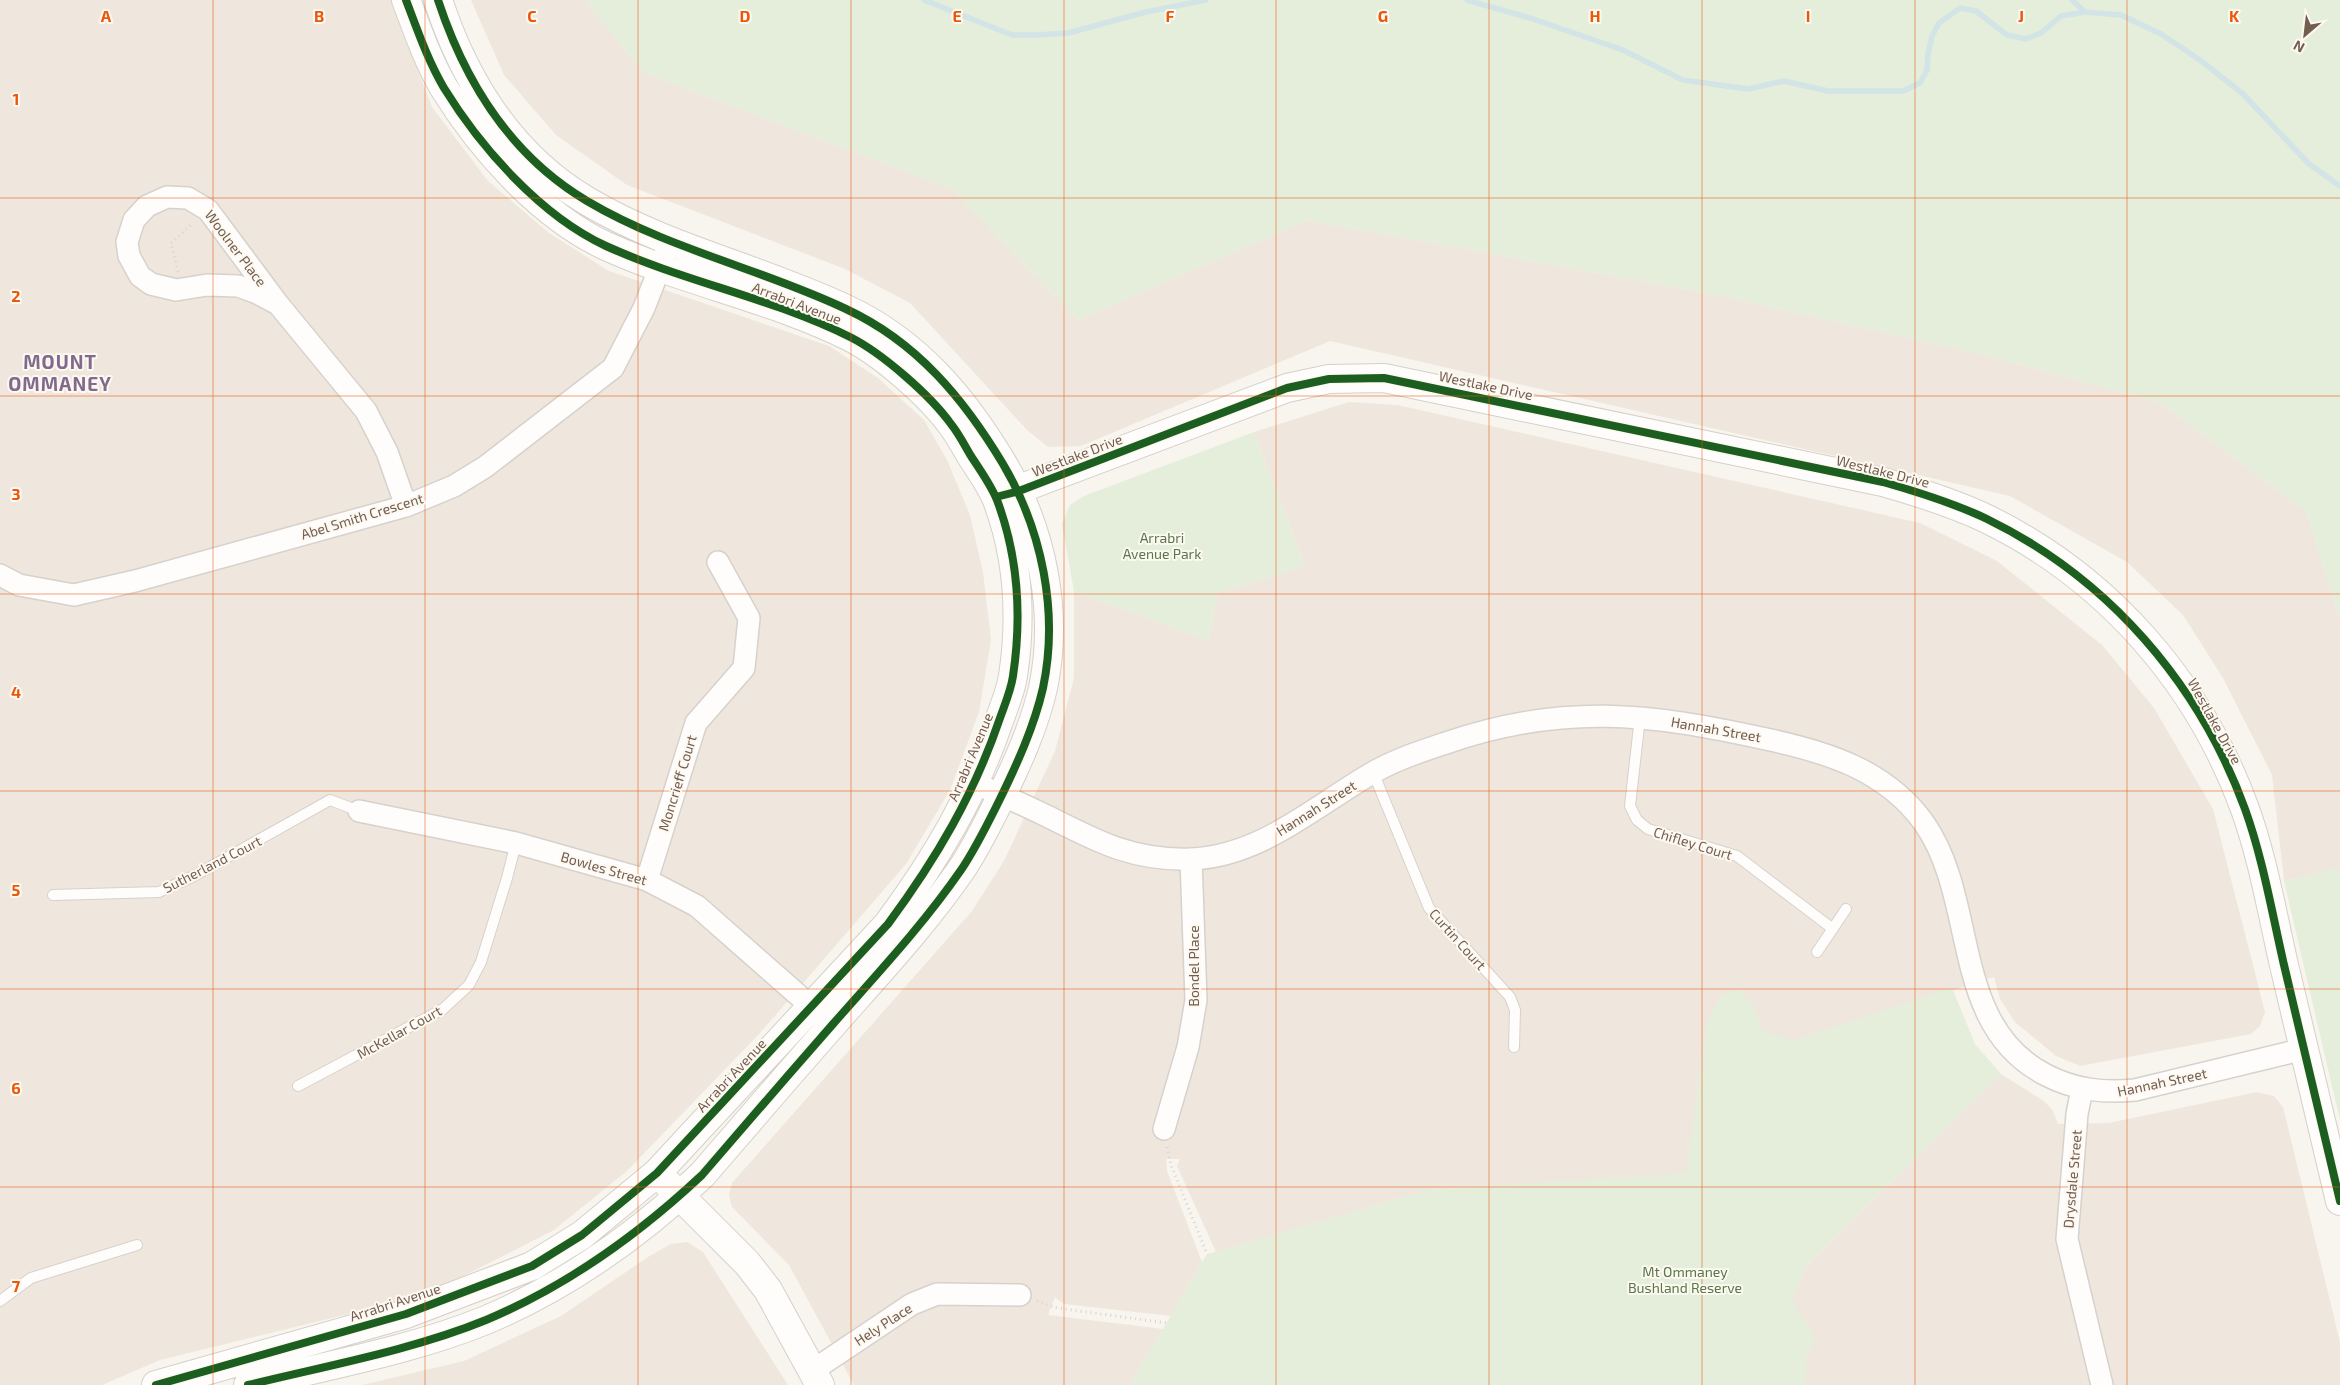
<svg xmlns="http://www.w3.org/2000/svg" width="2340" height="1385" viewBox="0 0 2340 1385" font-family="'Exo 2',sans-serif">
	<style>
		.residential { fill: #efe7dd }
		.green { fill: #e5eddb }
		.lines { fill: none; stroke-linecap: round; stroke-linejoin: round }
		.stream { stroke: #d2e4e6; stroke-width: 5.5 }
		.lane-casing { stroke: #d7d1cc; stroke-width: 12 }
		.street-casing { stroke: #d7d1cc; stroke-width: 24 }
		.secondary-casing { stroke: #d5d0c9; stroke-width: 30 }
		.path { stroke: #dad4d0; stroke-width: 3; stroke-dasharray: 1 4; stroke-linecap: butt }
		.lane { stroke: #fefdfc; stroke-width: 10 }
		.street { stroke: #fefdfc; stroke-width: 21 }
		.secondary { stroke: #fefdfc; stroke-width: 28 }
		.cycleway-casing { stroke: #fdf9f1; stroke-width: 11 }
		.cycleway { stroke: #1b5e20; stroke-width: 8 }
		.grid { fill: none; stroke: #e8590c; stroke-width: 1; stroke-opacity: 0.55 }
		.labels { text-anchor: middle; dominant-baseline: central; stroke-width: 4; stroke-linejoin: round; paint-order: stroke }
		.street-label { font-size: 14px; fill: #735d51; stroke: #fdf9f1 }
		.park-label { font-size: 14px; fill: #57784a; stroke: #fdf9f1 }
		.district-label { font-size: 19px; font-weight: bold; letter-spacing: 1px; fill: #82698e; stroke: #fdf9f1 }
		.grid-label { font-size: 16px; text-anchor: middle; font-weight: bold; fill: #e8590c; stroke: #fdf9f1; stroke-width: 4; stroke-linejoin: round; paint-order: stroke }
	</style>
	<rect width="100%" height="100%" fill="#f8f4ee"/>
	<path class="residential" d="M0,0H391L432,107L488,181L549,233L609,271L829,346L878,378L924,420L947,460L970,515L983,572L991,640L979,712L950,790L906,864L760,1033L628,1170L554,1230L446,1285L377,1307L160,1360L102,1385H0Z
		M471,0H585L643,72L952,189L1078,320L1307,220L1727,297L1989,356L2161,403L2306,511L2340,619V868L2284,881L2272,775L2223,678L2183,615L2127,562L2010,496L1330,341L1081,446L1048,447L1027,430L910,303L845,269L627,185L556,135L504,75Z
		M1349,402L1398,405L1920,523L1997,561L2102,645L2154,708L2213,809L2265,1012L2260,1026L2251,1034L2080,1066L2056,1056L2015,1022L2000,999L1994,977L1715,1067L1686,1174L1428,1190L1216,1252L1177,1166L1180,1159H1166L1167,1171L1202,1262L1171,1316L1064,1304L1055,1297L1048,1315L1163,1329L1130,1385H854L789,1265L732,1207L729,1195L732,1183L972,911L1004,861L1055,751L1074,678V591L1209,641L1217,593L1305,566L1254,432Z
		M2001,1074L2044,1101L2053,1111L2058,1124L2109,1123L2257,1092L2274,1096L2283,1107L2340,1342V1385H1761L1805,1267Z
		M687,1242L703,1252L788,1385H362L464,1361L561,1316L648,1257L671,1244Z"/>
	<path class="green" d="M585,0H2340V619L2306,511L2161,403L1989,356L1727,297L1307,220L1078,320L952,189L643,72Z
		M1254,432L1305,566L1217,593L1209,641L1074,591L1062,524L1070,505L1084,496Z
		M2340,868V1120L2284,881Z
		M1952,988L1975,1044L2001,1074L1805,1267L1792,1303L1813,1332L1815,1344L1806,1355V1385H1130L1207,1254L1428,1190L1686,1173L1707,1023L1721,995L1741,990L1755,1009L1763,1032L1794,1040Z"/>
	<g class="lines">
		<path class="stream" d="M924,0L1012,35H1038L1068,33L1146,12L1206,0
			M1467,0L1530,18L1623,50L1683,80L1748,89L1784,81L1828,91H1903L1920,83L1927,70L1928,54L1932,36L1939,23L1960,8L1976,11L2007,35L2026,39L2041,33L2061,16L2085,12L2121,15L2161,34L2200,60L2243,94L2309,164L2340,186
			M2072,0L2085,12"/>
		<defs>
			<path id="lane" d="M1640,717L1630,806L1637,820L1648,829L1737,856L1833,929
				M1373,772L1429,908L1510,997L1515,1010L1514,1047
				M53,895L159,892L194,876L330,800L359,811
				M1817,952L1846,909
				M298,1086L443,1009L469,985L481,962L507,878L516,843
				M0,1301L31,1278L137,1245"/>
			<path id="street" d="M278,304L255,292L238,286L207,285L176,290L151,284L140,276L129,256L127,242L134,220L147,206L167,197L188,198L208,210L278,304L366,411L387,452L406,506
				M0,575L19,585L74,595L135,581L406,506L454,486L485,467L613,368L644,308L665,254
				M974,783C1000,794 1026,806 1051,818C1100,843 1135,861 1192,859C1262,856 1316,805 1374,772C1397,759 1422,751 1446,743C1562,703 1649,713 1766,739C1827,752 1886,770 1924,823C1979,901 1949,1025 2046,1075C2075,1090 2103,1093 2135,1090L2304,1049
				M359,811L516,843L647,880L697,906L822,1016
				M647,880L696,723L744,668L749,618L718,562
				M2082,1089L2077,1114L2067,1239L2102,1385
				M1164,1129L1188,1047L1196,1000L1191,859
				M812,1371L912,1304L937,1294L1020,1295"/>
			<path id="secondary" d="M1001,496L1287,388L1329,379L1384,378L1883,482C1918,492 1954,503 1987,519C2108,578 2199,683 2245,809C2263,859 2272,913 2284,965C2303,1044 2321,1123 2340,1201
				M667,1183L747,1263L768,1290L820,1385
				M156,1385L406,1314L532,1266L582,1235L657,1173L888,924C936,859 974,795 1000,718C1005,704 1011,690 1013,676C1022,616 1018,556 997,500C991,485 980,470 971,456C965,446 959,434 951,424C930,395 882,353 850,337C772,298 685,282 606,246C541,216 481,148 444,88C428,61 417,29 406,0
				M248,1385C325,1366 413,1350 486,1320C567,1286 638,1235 702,1175C745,1125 789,1074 833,1024C877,974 923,925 961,870C976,848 988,823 1000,799C1017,764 1034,727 1043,688C1059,612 1042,530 1003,464C964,399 917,342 846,309C762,269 668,249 587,201C511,156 465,82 438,0"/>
		</defs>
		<use href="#lane" class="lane-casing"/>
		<use href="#street" class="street-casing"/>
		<use href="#secondary" class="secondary-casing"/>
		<path class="path" d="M178,272L171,243L192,224
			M1167,1147L1171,1165L1207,1254
			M1037,1301L1057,1308L1167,1323"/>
		<use href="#lane" class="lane"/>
		<use href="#street" class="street"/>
		<use href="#secondary" class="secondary"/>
		<defs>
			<path id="cycleway" d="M996,497L1019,491L1287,388L1329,379L1384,378L1883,482C1918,492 1954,503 1987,519C2108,578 2199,683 2245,809C2263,859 2272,913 2284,965C2303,1044 2321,1123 2340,1201
				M156,1385L406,1314L532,1266L582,1235L657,1173L888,924C936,859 974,795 1000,718C1005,704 1011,690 1013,676C1022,616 1018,556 997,500C991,485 980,470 971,456C965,446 959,434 951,424C930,395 882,353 850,337C772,298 685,282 606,246C541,216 481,148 444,88C428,61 417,29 406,0
				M248,1385C325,1366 413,1350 486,1320C567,1286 638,1235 702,1175C745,1125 789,1074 833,1024C877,974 923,925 961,870C976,848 988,823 1000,799C1017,764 1034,727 1043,688C1059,612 1042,530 1003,464C964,399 917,342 846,309C762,269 668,249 587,201C511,156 465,82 438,0"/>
		</defs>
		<use href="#cycleway" class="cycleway-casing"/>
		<use href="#cycleway" class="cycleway"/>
	</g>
	<path class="grid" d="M213,0V1385M425,0V1385M638,0V1385M851,0V1385M1064,0V1385M1276,0V1385M1489,0V1385M1702,0V1385M1915,0V1385M2127,0V1385M0,198H2340M0,396H2340M0,594H2340M0,791H2340M0,989H2340M0,1187H2340"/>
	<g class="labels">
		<g class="street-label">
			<text transform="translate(236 248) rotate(53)">Woolner Place</text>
			<text transform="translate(797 303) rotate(21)">Arrabri Avenue</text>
			<text transform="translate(1486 385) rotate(12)">Westlake Drive</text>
			<text transform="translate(1077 455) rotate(-21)">Westlake Drive</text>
			<text transform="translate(1883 471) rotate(14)">Westlake Drive</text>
			<text transform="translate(362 516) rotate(-17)">Abel Smith Crescent</text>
			<text transform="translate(2215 721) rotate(61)">Westlake Drive</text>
			<text transform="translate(1716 729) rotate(10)">Hannah Street</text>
			<text transform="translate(970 757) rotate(-67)">Arrabri Avenue</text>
			<text transform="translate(677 783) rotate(-73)">Moncrieff Court</text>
			<text transform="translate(1316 808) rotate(-32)">Hannah Street</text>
			<text transform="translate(1693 843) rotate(17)">Chifley Court</text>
			<text transform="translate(212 864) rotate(-27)">Sutherland Court</text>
			<text transform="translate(604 868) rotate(16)">Bowles Street</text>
			<text transform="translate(1458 939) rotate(48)">Curtin Court</text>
			<text transform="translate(1193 966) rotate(-90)">Bondel Place</text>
			<text transform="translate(399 1032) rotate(-29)">McKellar Court</text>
			<text transform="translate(731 1075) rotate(-47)">Arrabri Avenue</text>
			<text transform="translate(2162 1082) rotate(-12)">Hannah Street</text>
			<text transform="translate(2072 1179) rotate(-85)">Drysdale Street</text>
			<text transform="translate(395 1302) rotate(-18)">Arrabri Avenue</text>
			<text transform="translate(883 1324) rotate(-33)">Hely Place</text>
		</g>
		<g class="park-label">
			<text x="1162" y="537">Arrabri<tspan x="1162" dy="16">Avenue Park</tspan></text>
			<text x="1685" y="1271">Mt Ommaney<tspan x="1685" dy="16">Bushland Reserve</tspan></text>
		</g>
		<g class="district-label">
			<text x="60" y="361">MOUNT<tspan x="60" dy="22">OMMANEY</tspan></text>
		</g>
	</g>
	<g class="grid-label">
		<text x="106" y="22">A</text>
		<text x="319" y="22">B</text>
		<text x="532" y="22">C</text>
		<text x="745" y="22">D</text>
		<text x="957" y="22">E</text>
		<text x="1170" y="22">F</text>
		<text x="1383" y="22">G</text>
		<text x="1595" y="22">H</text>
		<text x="1808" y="22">I</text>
		<text x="2021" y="22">J</text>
		<text x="2234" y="22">K</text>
		<text x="16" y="105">1</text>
		<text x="16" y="302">2</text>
		<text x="16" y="500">3</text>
		<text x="16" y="698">4</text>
		<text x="16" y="896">5</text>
		<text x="16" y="1094">6</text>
		<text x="16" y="1292">7</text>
	</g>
	<g transform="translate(2305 35) rotate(208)" stroke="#fdf9f1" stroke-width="4" paint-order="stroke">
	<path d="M0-4L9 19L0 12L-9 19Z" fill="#735d51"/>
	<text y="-8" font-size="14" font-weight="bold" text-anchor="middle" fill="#735d51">N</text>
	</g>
</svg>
